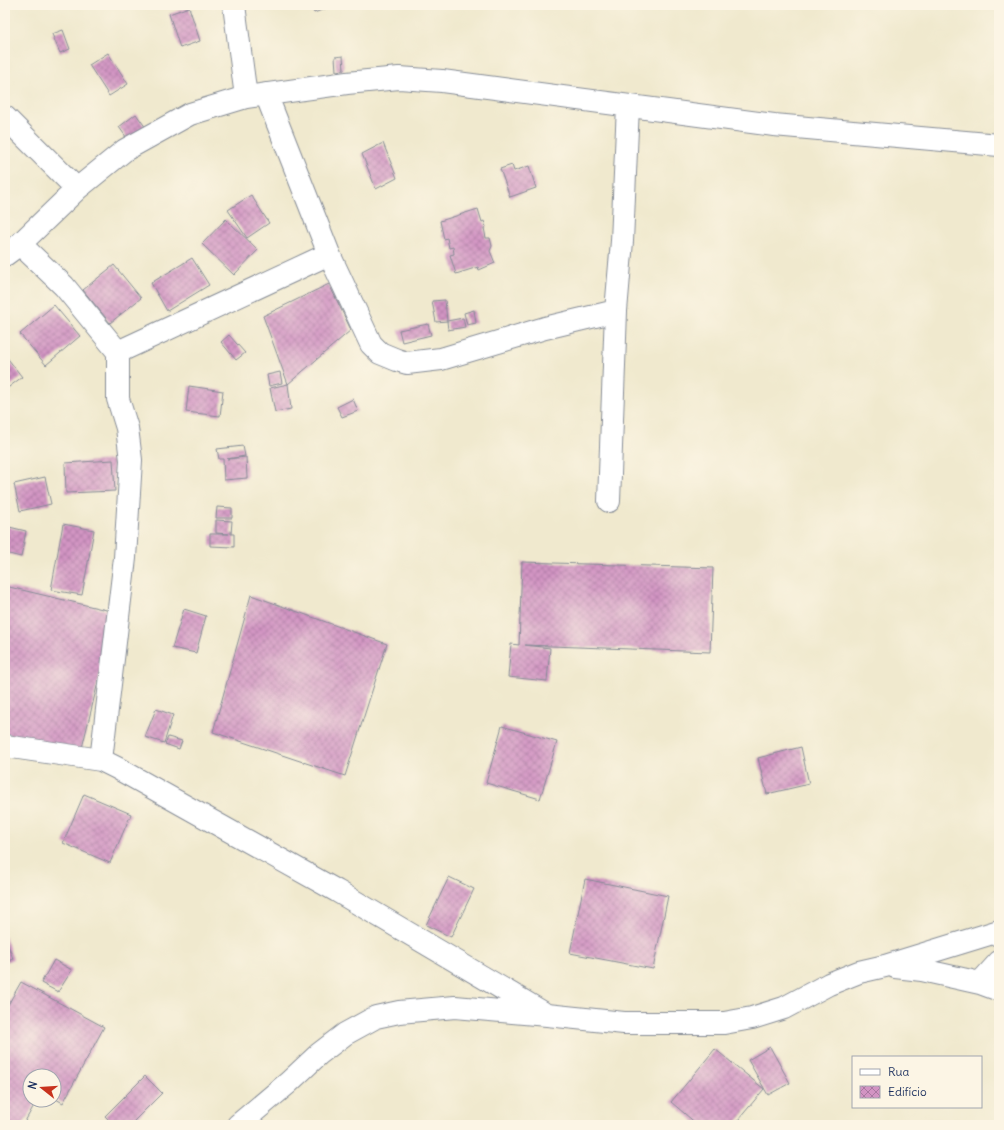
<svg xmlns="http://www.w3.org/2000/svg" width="1004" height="1130" viewBox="0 0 1004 1130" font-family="Delius,sans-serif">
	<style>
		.building { fill: url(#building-cross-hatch) }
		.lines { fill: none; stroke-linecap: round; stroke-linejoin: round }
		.street-casing { stroke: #868c96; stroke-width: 24 }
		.street { stroke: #fff; stroke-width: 22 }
	</style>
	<defs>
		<pattern id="building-cross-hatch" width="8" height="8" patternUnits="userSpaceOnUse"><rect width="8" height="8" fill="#d294c3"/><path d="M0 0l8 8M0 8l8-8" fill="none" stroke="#aa79a2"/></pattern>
	</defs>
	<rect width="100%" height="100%" fill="#fcf5e5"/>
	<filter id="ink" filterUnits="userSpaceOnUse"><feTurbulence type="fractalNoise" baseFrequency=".025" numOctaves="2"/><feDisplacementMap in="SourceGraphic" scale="8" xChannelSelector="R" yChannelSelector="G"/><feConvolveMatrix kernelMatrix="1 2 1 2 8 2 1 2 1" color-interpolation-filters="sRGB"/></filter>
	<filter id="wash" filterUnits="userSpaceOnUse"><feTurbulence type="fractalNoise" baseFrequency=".012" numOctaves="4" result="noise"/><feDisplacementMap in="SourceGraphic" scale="16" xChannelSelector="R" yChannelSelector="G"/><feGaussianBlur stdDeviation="0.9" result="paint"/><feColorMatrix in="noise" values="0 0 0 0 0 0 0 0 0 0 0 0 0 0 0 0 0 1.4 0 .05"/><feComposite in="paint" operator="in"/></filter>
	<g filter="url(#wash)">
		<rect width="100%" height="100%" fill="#f0e9ce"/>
		<g id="blocks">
			<path class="building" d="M311,5H335L314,13Z
				M189,7L200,41L180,48L169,14Z
				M63,30L70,49L60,53L52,34Z
				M108,53L128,84L109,96L89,65Z
				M343,56L344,70L336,71L335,57Z
				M136,114L146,128L129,141L119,127Z
				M383,143L397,178L376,189L362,154Z
				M512,165L514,171L529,166L536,188L510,197L500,169Z
				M251,195L269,223L247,238L228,210Z
				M478,209L482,222L484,221L486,227L484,228L486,238H490L492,246L490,251L495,263L479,270L478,267L456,274L450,255L454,254L453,247L449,248L447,238L444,239L440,221Z
				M226,219L258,250L234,275L202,244Z
				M192,258L209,285L167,311L151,283Z
				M114,265L141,298L110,323L83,290Z
				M329,284L351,330L288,384L291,409L275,412L270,388L288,384L263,316Z
				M445,300L447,321L436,322L432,301Z
				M54,305L80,336L46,365L20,334Z
				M474,310L476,323L467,325L464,313Z
				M463,318L465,327L448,330L447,321Z
				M428,324L431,335L402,342L399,330Z
				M229,335L245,353L236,360L221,342Z
				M5,355L22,377L5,390Z
				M280,372L282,383L269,386L267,375Z
				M189,386L223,391L220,416L186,412Z
				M353,399L358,411L342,417L337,407Z
				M243,446L245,456L227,459L246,457L247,478L224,480L223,459H219L217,449Z
				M113,460L115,491L66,493L65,463Z
				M45,477L51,504L20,511L14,484Z
				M217,507L232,508V518H216Z
				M216,520L232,521L231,534H234V547L210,546V534H229L216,533Z
				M63,524L94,530L82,595L51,590Z
				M5,526L26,531L21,557L5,553Z
				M522,562L713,568L710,652L525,645L550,648L547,681L508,677L511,644L519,645Z
				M5,586L115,612L81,752L5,734Z
				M251,595L387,644L345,776L213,732Z
				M184,609L206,616L196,653L172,648Z
				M156,709L173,715L164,743L145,737Z
				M502,726L557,742L540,799L486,783Z
				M168,737L182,741L179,749L165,744Z
				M801,747L809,784L767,794L758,758Z
				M84,794L131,814L110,863L63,843Z
				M449,877L474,889L451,937L426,925Z
				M585,879L668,896L653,969L570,953Z
				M5,936L13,959L5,962Z
				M54,960L72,970L58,992L41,983Z
				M21,982L104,1027L63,1103L54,1098V1076H30V1100H37L23,1125H5V1010Z
				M770,1047L790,1083L768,1095L748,1060Z
				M715,1049L764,1089L734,1125H698L671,1102Z
				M145,1076L162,1093L130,1125H114L105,1116Z"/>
		</g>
	</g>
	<g filter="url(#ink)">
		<use href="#blocks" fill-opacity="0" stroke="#868c96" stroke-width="1"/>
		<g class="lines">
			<defs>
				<path id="street" d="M234,5L246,97
					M266,94L329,254L371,344L380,353L397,360L407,363L441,359L545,328L616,311
					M5,117L77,189
					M20,244L64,286L118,352V399L127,428L131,460L125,558L101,760
					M5,255L20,244L77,189L125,150L190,114L246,97L347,83L399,78L442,81L774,125L999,145
					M118,352L329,254
					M609,501L616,311L622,241L628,106
					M5,746L101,760L117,768L337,891L542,1012
					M895,967L922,970L980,983L999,990
					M980,983L999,962
					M238,1125L288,1083L319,1054L345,1034L376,1017L399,1012L455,1007L547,1015L624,1023H724L752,1018L784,1008L829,984L859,972L885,966L999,931"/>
			</defs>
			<use href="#street" class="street-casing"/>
			<use href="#street" class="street"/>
		</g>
	</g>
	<rect width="1004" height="1130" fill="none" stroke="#fcf5e5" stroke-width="20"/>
	<rect x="852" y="1056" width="130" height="52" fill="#fcf5e5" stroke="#a2a6af"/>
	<rect x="860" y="1069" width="20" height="6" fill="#ffffff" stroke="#a2a6af"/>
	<text x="888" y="1076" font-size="12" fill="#1b2f5e">Rua</text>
	<rect x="860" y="1086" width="20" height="12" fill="url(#building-cross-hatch)" stroke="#a2a6af"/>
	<text x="888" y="1096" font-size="12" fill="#1b2f5e">Edifício</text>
	<g transform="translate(42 1088) rotate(287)"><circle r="19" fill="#fcf5e5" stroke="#a2a6af"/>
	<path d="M0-3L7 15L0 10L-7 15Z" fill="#c8321e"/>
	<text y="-6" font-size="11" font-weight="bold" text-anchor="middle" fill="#1b2f5e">N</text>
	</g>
</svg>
